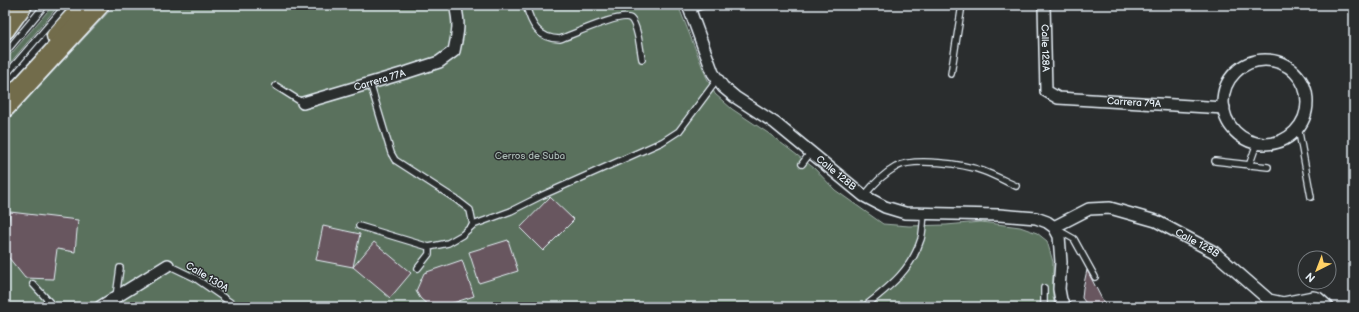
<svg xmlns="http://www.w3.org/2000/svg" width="1359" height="312" viewBox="0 0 1359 312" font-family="'Balsamiq Sans',sans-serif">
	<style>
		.green { fill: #5a715d; stroke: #a1b1aa }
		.building { fill: #67565e; stroke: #e8f1f8 }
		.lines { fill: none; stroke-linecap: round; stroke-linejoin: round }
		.lane-casing { stroke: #e8f1f8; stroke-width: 8 }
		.street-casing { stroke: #e8f1f8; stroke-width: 14 }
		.primary-casing { stroke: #e8f1f8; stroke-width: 21 }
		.highway-casing { stroke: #e8f1f8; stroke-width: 24 }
		.lane { stroke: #2a2d2e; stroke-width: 5.5 }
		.street { stroke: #2a2d2e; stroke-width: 11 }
		.primary { stroke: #726c4b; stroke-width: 18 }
		.highway { stroke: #726c4b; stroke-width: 21 }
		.labels { text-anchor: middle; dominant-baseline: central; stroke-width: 3; stroke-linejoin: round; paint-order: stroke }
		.street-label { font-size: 10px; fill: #e8f1f8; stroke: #2a2d2e }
		.park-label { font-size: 10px; fill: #a8b7b2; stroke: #2a2d2e }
	</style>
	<rect width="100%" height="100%" fill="#2a2d2e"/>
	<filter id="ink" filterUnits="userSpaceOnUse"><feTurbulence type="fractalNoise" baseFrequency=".025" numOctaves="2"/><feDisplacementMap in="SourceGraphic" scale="8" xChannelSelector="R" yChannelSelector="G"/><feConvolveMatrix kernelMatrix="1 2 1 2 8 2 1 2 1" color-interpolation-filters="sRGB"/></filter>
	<g filter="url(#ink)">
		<path class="green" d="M53,5H59L5,69V61Z
			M115,5H678L706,76L715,94L732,109L768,133L814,168L835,190L883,224L909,226L946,225L981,222L1020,227L1037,233L1047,241L1053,262V297L1055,307H5V123Z"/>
		<path class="building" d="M550,197L574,220L543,251L520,228Z
			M10,212L78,220L75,252L57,249L53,279L25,278L5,253Z
			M323,226L360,234L353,267L316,260Z
			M508,240L518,271L479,283L469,252Z
			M374,242L411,273L390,298L353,267Z
			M462,260L474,296L441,307H430L420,298L416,291L424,273Z
			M1087,270L1106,307H1089L1082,298L1083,288Z
			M147,303L148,307H124Z"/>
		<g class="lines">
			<defs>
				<path id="lane" d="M526,5C531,24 538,39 560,39C572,35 623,11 631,19C638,26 640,49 642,59
					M690,10L704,5
					M5,53L45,5
					M951,74L962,5
					M5,76L66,5
					M276,86L303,103
					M1298,127L1311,197
					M1215,161L1268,167
					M802,164L811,152
					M1249,166L1257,143
					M864,196C872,186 885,173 896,167C913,157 964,164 983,171C994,175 1005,181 1016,186
					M473,225L511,211L543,195L662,142L679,131L717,80
					M359,226L429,247L448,243L462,235L473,225L470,210L457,200L395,160L391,153L370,83
					M1058,230L1074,239L1095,277
					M168,265L195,278L237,307
					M418,268L429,254V247
					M33,284L54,307
					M116,297L120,268
					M864,307C889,287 911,271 921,239C923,231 923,222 924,214
					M1044,307V288"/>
				<g id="street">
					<path id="s1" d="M688,5L713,73L723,87L735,97L775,123L864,196L885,207L905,213L999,215L1036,218L1047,222L1054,227L1059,236L1061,262L1059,289L1061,300L1065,307"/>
					<path id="s2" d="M1044,5L1046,91L1058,98L1224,108"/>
					<circle cx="1265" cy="102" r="42"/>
					<path id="s3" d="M303,103L408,72L439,62L454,51C458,32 460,24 455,5"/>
					<path id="s4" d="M1054,227L1089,209L1110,208L1156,221L1214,252L1269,300L1283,303L1313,297L1318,298L1328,307"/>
					<path d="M100,307L168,265"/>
				</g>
				<path id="primary" d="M5,30L23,5
					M56,36L84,5"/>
				<path id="highway" d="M5,106L98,5"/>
			</defs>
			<use href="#lane" class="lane-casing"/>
			<use href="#street" class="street-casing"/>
			<use href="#primary" class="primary-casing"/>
			<use href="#highway" class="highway-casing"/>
			<use href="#lane" class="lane"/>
			<use href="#street" class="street"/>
			<use href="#primary" class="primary"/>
			<use href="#highway" class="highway"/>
		</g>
	</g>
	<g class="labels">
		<g class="street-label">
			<text stroke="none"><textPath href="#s2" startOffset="43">Calle 128A</textPath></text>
			<text stroke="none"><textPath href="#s3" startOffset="80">Carrera 77A</textPath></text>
			<text stroke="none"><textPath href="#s2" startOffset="176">Carrera 79A</textPath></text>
			<text stroke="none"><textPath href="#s1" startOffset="232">Calle 128B</textPath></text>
			<text stroke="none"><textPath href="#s4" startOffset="155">Calle 128B</textPath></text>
			<text transform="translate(207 277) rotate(31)">Calle 130A</text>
		</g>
		<g class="park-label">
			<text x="530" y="156">Cerros de Suba</text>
		</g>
	</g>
	<rect width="1359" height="312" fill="none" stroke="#2a2d2e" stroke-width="20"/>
	<rect x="10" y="10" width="1339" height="292" fill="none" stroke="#e8f1f8" stroke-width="1.5" filter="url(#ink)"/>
	<g transform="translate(1317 270) rotate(222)"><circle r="19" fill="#2a2d2e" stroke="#767b7f"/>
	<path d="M0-3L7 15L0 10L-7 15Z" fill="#ffd166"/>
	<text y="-6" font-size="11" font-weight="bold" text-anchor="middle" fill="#e8f1f8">N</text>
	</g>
</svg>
